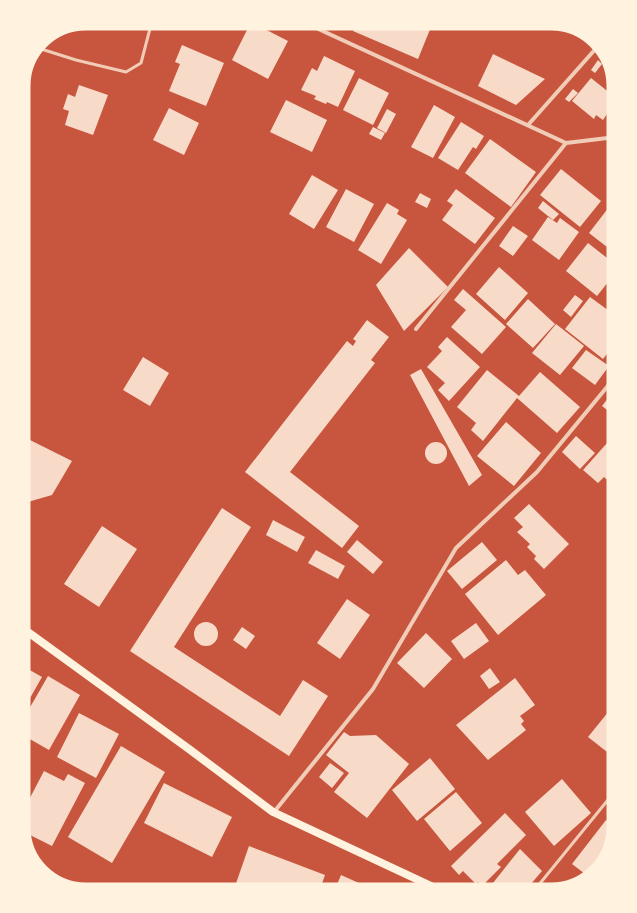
<svg xmlns="http://www.w3.org/2000/svg" width="637" height="913" viewBox="0 0 637 913" font-family="'PT Sans Narrow',sans-serif">
	<style>
		.building { fill: #f7dbc8 }
		.lines { fill: none; stroke-linecap: round; stroke-linejoin: round }
		.service { stroke: #f1ccb7; stroke-width: 3 }
		.minor { stroke: #f1ccb7; stroke-width: 4 }
		.secondary { stroke: #fff3e0; stroke-width: 8 }
		.rim { fill: none; stroke: #fff3e0; stroke-width: 5 }
	</style>
	<rect width="100%" height="100%" fill="#c8553d"/>
	<path class="building" d="M358,21H417L431,27L418,59L353,31Z
		M251,22L288,41L268,79L232,60Z
		M182,45L224,63L206,106L169,91L180,64L175,62Z
		M493,54L545,79L516,105L478,86Z
		M324,56L355,71L338,107L327,102L326,104L314,99L316,96L301,90L312,68L317,71Z
		M598,60L602,64L595,73L591,70Z
		M359,78L389,93L373,125L343,110Z
		M591,78L616,98V114L612,118L607,114L603,120L596,115L594,119L572,101Z
		M79,85L108,95L93,135L65,125L69,111L63,109L68,94L75,97Z
		M573,89L578,93L569,102L565,99Z
		M286,100L327,120L312,152L270,132Z
		M434,105L455,117L433,158L411,147Z
		M169,108L199,123L184,155L153,140Z
		M387,109L396,114L386,133L377,128Z
		M461,122L484,136L476,149L473,147L458,170L438,158Z
		M373,127L385,133L381,140L369,134Z
		M490,139L536,172L511,207L465,173Z
		M561,169L601,201L580,227L540,195Z
		M312,175L338,190L314,229L289,214Z
		M346,189L374,204L354,242L326,227Z
		M456,189L495,218L475,244L442,220L453,205L447,201Z
		M420,193L431,199L427,208L415,202Z
		M616,198V254L589,233Z
		M543,201L559,214L553,220L538,208Z
		M387,203L399,210L397,214L407,220L381,264L358,250Z
		M548,217L557,223L560,218L579,232L559,260L532,240Z
		M513,226L528,236L513,256L499,246Z
		M588,243L616,265V272L597,296L566,271Z
		M409,248L448,287L404,331L376,285Z
		M499,267L528,293L505,320L476,294Z
		M463,289L506,327L482,354L451,327L466,310L454,300Z
		M575,295L583,301L571,317L563,310Z
		M590,297L616,316V342L603,359L565,329Z
		M528,299L555,324L533,348L506,324Z
		M367,320L389,337L371,360L375,363L290,472L359,526L342,548L245,472L347,341L353,346L356,341L353,339Z
		M556,324L584,346L560,375L532,353Z
		M447,337L480,367L449,401L438,390L445,383L427,367L442,351L438,347Z
		M586,350L609,366L595,385L572,368Z
		M143,357L169,373L150,406L123,390Z
		M421,369L482,475L469,486L410,375Z
		M487,370L519,396L540,372L580,407L557,433L517,398L483,441L471,430L476,423L457,407Z
		M616,388V417L602,406Z
		M506,422L541,453L514,486L477,456Z
		M616,433V484L614,486L604,477L598,483L583,470Z
		M576,436L595,453L580,469L562,452Z
		M30,440L72,461L52,495L21,504V459Z
		M425 453a11 11 0 1 1 22 0a11 11 0 1 1-22 0Z
		M529,504L569,544L544,569L534,559L536,556L527,547L530,544L517,532L523,527L514,518Z
		M222,508L251,527L174,647L280,716L303,680L328,696L289,756L130,651Z
		M273,520L305,537L297,552L266,535Z
		M102,526L137,549L99,607L64,584Z
		M357,540L383,562L373,574L347,552Z
		M482,542L497,560L462,589L447,571Z
		M316,550L345,566L338,579L308,563Z
		M506,560L518,575L525,570L546,595L498,635L465,594Z
		M347,599L370,615L340,659L317,643Z
		M194 634a12 12 0 1 1 24 0a12 12 0 1 1-24 0Z
		M476,623L489,641L464,659L451,641Z
		M242,627L255,636L246,649L233,640Z
		M426,633L452,659L424,688L397,663Z
		M21,665L42,677L21,714Z
		M490,668L500,682L489,689L480,676Z
		M48,676L80,695L49,750L21,734V723Z
		M515,678L535,705L520,716L524,721L521,724L526,730L488,760L456,725Z
		M609,711L616,717V759L588,737Z
		M79,713L119,734L96,778L57,757Z
		M344,732L350,736L376,735L409,764L367,818L334,792L349,773L326,755Z
		M121,746L165,772L112,863L68,837Z
		M430,758L455,789L417,821L392,790Z
		M330,763L344,773L332,788L319,777Z
		M44,771L64,781L68,774L85,783L52,846L22,831L21,827V815Z
		M562,779L591,813L554,846L525,812Z
		M164,783L232,817L212,857L144,823Z
		M456,792L482,823L450,851L424,819Z
		M505,813L526,835L497,864L501,867L482,886L478,882L476,884L463,871L459,875L451,866Z
		M606,820L616,828L607,860L589,877L572,864Z
		M249,846L325,875L319,892H233Z
		M520,849L542,871L524,892H493L489,888Z
		M341,875L379,892H334Z"/>
	<g class="lines">
		<path class="service" d="M38,48L76,60L126,72L141,63L152,21
			M533,892L616,790"/>
		<path class="minor" d="M301,21L566,143L616,137
			M573,27L590,36
			M528,125L599,45
			M416,329L566,143
			M274,812L373,689L456,548L537,472L616,376
			M29,858L43,866L42,873"/>
		<path class="secondary" d="M21,627L189,749L273,812L444,892"/>
	</g>
	<path d="M0 0H637V913H0ZM86 28H551A58 58 0 0 1 609 86V827A58 58 0 0 1 551 885H86A58 58 0 0 1 28 827V86A58 58 0 0 1 86 28Z" fill="#fff3e0" fill-rule="evenodd"/>
	<path class="rim" d="M86 28H551A58 58 0 0 1 609 86V827A58 58 0 0 1 551 885H86A58 58 0 0 1 28 827V86A58 58 0 0 1 86 28Z"/>
</svg>
